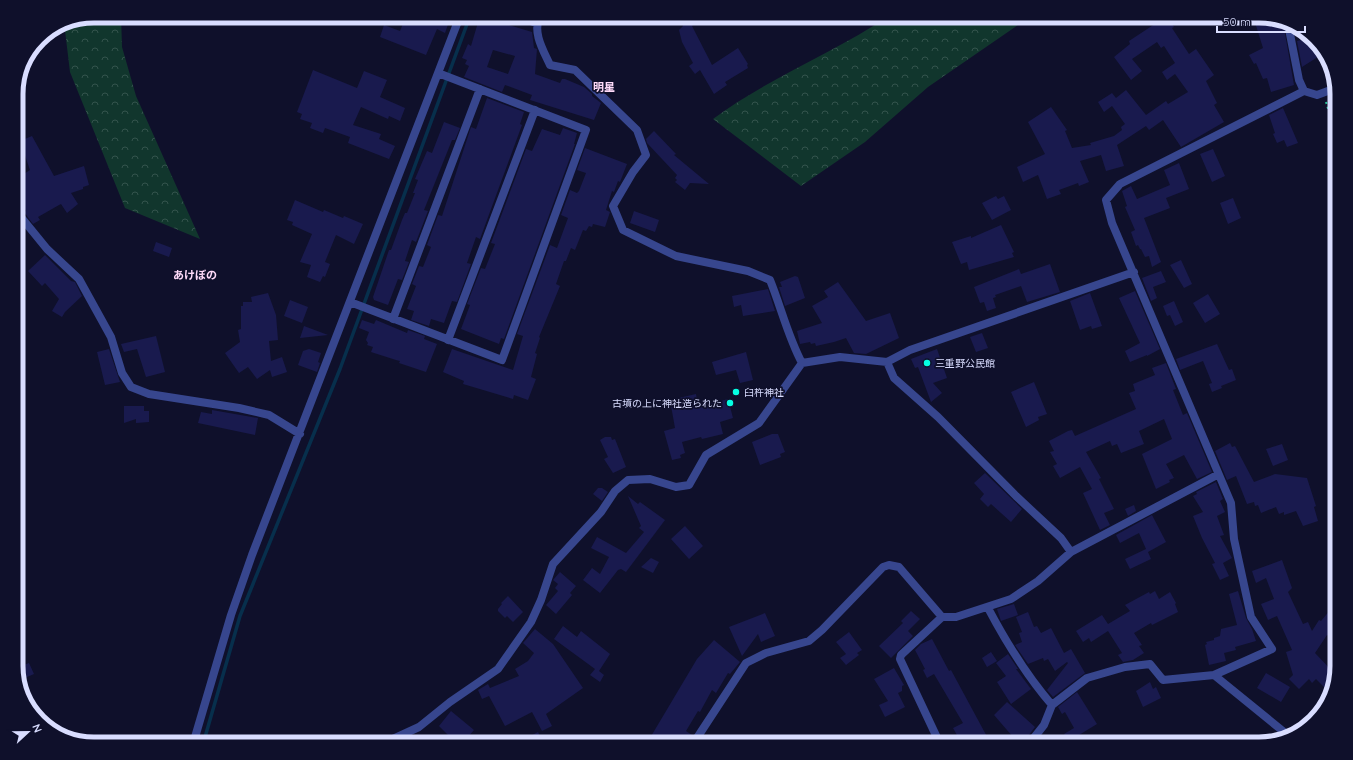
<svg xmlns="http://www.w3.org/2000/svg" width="1353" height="760" viewBox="0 0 1353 760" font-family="Quicksand,'Noto Sans JP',sans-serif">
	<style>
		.forest { fill: url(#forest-crowns) }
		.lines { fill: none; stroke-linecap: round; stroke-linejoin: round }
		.stream { stroke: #072f4c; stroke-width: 3.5 }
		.building { fill: #191a4e; fill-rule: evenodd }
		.path { stroke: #27c59a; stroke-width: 2; stroke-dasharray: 2 3; stroke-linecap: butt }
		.street { stroke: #37468e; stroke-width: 8 }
		.poi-dot { fill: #05ffe3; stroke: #0f102b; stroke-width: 1.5 }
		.labels { text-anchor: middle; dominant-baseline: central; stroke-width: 3.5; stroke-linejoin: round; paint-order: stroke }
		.poi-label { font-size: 10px; fill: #d9ddff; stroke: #0f102b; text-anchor: start }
		.neighbourhood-label { font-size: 11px; font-weight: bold; fill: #ffdbfa; stroke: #0f102b }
		.rim { fill: none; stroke: #d9ddff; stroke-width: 5 }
	</style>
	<defs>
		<pattern id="forest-crowns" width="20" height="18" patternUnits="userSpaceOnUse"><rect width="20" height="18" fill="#11362d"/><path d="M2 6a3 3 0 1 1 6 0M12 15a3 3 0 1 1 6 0" fill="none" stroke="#33534c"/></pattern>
	</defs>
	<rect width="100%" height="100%" fill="#0f102b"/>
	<path class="forest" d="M94,16H121L122,47L136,96L200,239L125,208L70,72L64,22Z
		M889,16H1031L928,87L865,142L801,186L713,119C768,78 832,54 889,16Z"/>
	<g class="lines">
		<path class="stream" d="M203,744L240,616L340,369L470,16"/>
	</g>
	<path class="building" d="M406,16L426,24L429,16H451L445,33L437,29L426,55L380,37L384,25L400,31Z
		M679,16H702L692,26L712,65L738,48L748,64L747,65L748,68L725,82L727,85L714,94L700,70L695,74L689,66L693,63L682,42L679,30L683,26Z
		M1167,16L1174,27L1172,28L1189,54L1196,49L1214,75L1206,81L1217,103L1214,105L1224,122L1181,147L1163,120L1149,130L1146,126L1117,145L1124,166L1106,171L1101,155L1080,161L1089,182L1079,186L1078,183L1059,190L1061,194L1047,199L1038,175L1023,182L1017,167L1045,154L1028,122L1051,107L1067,130L1065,131L1072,148L1091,145L1090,143L1114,136L1122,130L1121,127L1125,124L1112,106L1104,112L1098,102L1109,95L1112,93L1116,98L1126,90L1146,115L1166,101L1168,104L1188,92L1175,74L1167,80L1162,72L1175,63L1164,46L1161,48L1157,42L1132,59L1142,71L1131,80L1114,57L1130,44L1129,41Z
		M1253,16L1283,22L1294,85L1271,92L1267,78L1263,79L1256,63L1254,64L1249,55L1263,48Z
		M479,19L498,24L499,22L532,32L534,48L537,49L535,74L560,83L562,79H565L584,87L592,94V96L601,103L594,120L530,100L532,95L505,85L502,92L464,77L469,66L465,64L467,60L462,58L468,44L471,46ZM493,50L515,56L508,74L487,67Z
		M1310,38L1314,49L1318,46L1324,53L1302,67L1297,41Z
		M313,70L357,88L364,71L387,80L380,97L405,108L400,121L389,116L388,119L361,107L353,125L381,134L379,139L395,146L389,159L348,143L350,137L325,128L323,133L310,128L312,123L300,119L302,114L297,112Z
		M487,98L524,112L520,124L522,125L480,239L476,237L467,263L471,264L457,302L452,301L444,323L431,319L429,326L411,320L414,311L407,309L416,286L412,284L419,266L423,267L431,247L427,245L438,215L442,216L471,127L476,129Z
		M1283,108L1298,143L1287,147L1284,140L1277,143L1273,134L1275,133L1269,115Z
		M444,122L460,128L455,140H452L424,210L428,211L416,242L412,240L405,261L409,262L402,280L398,279L388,305L374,300L373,297L389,250H391L402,220L405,213H407L415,193H413L418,180L415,179L427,151L432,153Z
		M563,128L577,133L574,144H575L504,339L501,338L499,344L461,329L470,305L467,304L481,268L485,269L495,244L491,243L526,149L532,151L542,129L560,135Z
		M654,131L676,154L674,155L709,184L690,183L685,190L675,182L677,180L675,178L677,175L647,143L646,139Z
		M32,136L54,176L84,166L89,185L83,187V189L71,193L78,204L67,213L61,204L59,205L38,217L40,220L33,224L24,212L26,211L16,194V179L30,170L20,141Z
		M585,148L627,164L620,182L618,181L614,192L612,191L606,210L610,212L605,227L593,224L592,227L589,226L586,231L583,230L575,250L571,248L566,261H564L556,284L560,286L539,337L540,338L535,353L537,354L531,377L536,379L528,400L514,395L513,399L463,384L464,381L443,372L452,349L513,370L523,336L517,334L550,245L557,248L568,218L561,215L570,190L577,193L579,191L586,173L577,170Z
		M1213,149L1225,176L1212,182L1200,154Z
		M1179,163L1189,189L1166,198L1170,208L1144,218L1161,262L1152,267L1149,256L1145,257L1141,249H1140L1138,245L1136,246L1131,232L1135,230L1125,207L1127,206L1122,191L1131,186L1137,199L1170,185L1164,170Z
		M996,196L998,199L1004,196L1011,210L992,220L982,203Z
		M1233,198L1241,218L1228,224L1220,203Z
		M295,200L323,212L324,210L343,218L344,216L363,224L354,244L336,235L325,262L330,264L325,277L323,276L320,282L307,277L311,265L300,262L312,234L292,225L293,222L287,220Z
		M634,211L659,220L655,232L630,223Z
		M1001,225L1014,252L1012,253L1014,257L969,270L967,262L961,264L952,242L971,236V238Z
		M156,242L172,248L169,257L153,251Z
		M45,255L71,281L75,282L82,296L65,312L62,317L52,311L59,299L45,283L42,286L28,271Z
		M1181,260L1192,284L1184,288L1170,265Z
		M1050,264L1060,292L1027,302L1021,286L995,295L996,297L993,298L996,308L987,311L984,302L980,303L974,287L1019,269L1021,274Z
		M1161,271L1166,282L1153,287L1157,298L1151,301L1142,278Z
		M795,276L798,277L805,298L785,306L779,287H782L780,282Z
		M838,282L866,321L890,313L899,338L866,354L854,353L846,338L834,342L816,346L815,343L811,344L810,342L800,344L797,331L822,323L812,306L828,297L824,291Z
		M768,289L775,311L743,316L741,305L734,307L732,296Z
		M1135,291L1160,349L1147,356V355L1130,362L1125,351L1140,343L1119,298Z
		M268,293L276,315L278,340L269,341L271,361L282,357L287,372L272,377L270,370L257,379L248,367L239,373L225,353L240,342L238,330L241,329V306H243V302H252L251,297Z
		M1090,293L1102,326L1092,329L1091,326L1080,330L1070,301Z
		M1208,294L1220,314L1205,323L1193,303Z
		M290,300L308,307L302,323L284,316Z
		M1174,301L1183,322L1175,326L1170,315L1167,316L1163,306Z
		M362,320L374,324L376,320L407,333L408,330L425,336L424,339L437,344L426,372L399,363L400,361L396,360L371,352L373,347L367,345L368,343L366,340L369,332L359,328Z
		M304,326L328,335L300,338Z
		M982,333L988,348L976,352L970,337Z
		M156,336L165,372L146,377L137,349L124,352L121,344Z
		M1217,344L1229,370L1232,369L1236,380L1221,386L1222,388L1212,392L1209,384L1212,383L1203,361L1180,370L1176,359Z
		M109,349L120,382L105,385L97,352Z
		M309,349L321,353L318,362L320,363L317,372L298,365L303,351Z
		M937,349L947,378L933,383L942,393L931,402L918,367L915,368L911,359Z
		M746,352L753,380L740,383L736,370L716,375L712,362Z
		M1166,363L1176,389L1173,390L1183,415L1187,413L1212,472L1197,479L1184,455L1166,464L1174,478L1169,480L1170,482L1156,489L1142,454L1172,439L1164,419L1139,431L1144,444L1121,453L1117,444L1112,446L1110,441L1086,452L1101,478L1099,479L1114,509L1104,513L1110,525L1100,530L1083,493L1092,489L1080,467L1060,478L1053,466L1057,464L1050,452L1054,451L1049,441L1068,431L1072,430L1075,436L1136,409L1129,393L1135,391L1133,384L1155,375L1152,368Z
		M1034,382L1047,414L1038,417L1039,420L1026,427L1011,392Z
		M696,394L698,407L728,399L733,418L720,422L723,434L702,439L701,437L682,442L685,453L680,455L681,458L672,460L664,431L675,428L670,400Z
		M124,406H144V411H149V422L136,423V419L124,423Z
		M212,410L258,418L255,435L198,423L201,412L212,414Z
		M772,434H778L785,452L780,454L781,457L760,465L752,442Z
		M605,437H611L612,440L615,439L626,467L613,473L604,459L608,457L600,440Z
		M1230,443L1232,447L1235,446L1254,482L1275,474L1307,478L1316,506L1314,507L1318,521L1303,526L1296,511L1284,515V512L1279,514L1276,507L1261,513L1258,505L1255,506L1254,502L1247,504L1236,476L1227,480L1215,451Z
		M1282,444L1288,460L1273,466L1266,449Z
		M985,473L1022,509L1011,522L991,504L988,507L980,499L984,494L974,483Z
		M1216,482L1223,499L1220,501L1225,512L1217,516L1224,535L1220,536L1232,558L1223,563L1229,576L1220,580L1212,564L1215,563L1202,538L1193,516L1203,512L1193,496L1197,494L1196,492Z
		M598,488H602L608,492L602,501L593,494Z
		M628,496L638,504L640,502L665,520L626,572L621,569L618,570L600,593L583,580L592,568L600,574L609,557L591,548L597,537L626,553L644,532L639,528L641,526Z
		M1134,505L1136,511L1128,516L1125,509Z
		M1152,515L1166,542L1148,552L1151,559L1130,569L1125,559L1146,549L1139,533L1120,543L1116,535Z
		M685,526L703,546L689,559L671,539Z
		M651,558L659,562L653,573L641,567Z
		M1282,560L1292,588L1288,592L1303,624L1308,622L1312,631L1319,620L1321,621L1331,609L1337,614V635L1333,638L1327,635L1315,653L1335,674L1330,691L1328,688L1326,689L1316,679L1312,683L1309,679L1299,689L1289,679L1293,675L1286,652L1292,650L1277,616L1268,620L1261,604L1274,599L1266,578L1256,583L1252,571Z
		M560,572L576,586L570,593L572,595L556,614L546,605L558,591L555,588L558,584L553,580Z
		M1155,591L1159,599L1170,592L1176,603L1175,604L1178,612L1152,625L1151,623L1134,633L1142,645L1139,646L1144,653L1133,660L1123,662L1118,655L1122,653L1108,631L1091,642L1089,638L1083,642L1076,631L1102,615L1108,624L1130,611L1125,605L1149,592L1150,594Z
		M1238,591L1246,618L1252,629L1256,641L1235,647L1236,650L1224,653L1226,661L1209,665L1205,645L1207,644L1206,642L1214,640V638L1220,636L1221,629L1237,625L1229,594Z
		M508,596L523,612L513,622L507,616L505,618L498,611V609L502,604L501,603Z
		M1014,604L1018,615L1001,621L997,609Z
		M911,611L920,619L908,631L913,636L891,658L879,646L903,623L901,621Z
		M1028,612L1034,627L1037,626L1041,633L1051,628L1064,653L1071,649L1085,673L1053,697L1047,690L1068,663L1067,662L1055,671L1048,659L1044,661L1043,658L1028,664L1015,645L1022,642L1019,633L1022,632L1016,617Z
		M765,613L775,636L761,642L758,634L742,656L729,627Z
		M563,626L577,637L581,631L610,654L599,671L604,675L600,682L590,675L595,669L554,639Z
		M535,629L553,644L583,688L546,714L552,726L542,731L532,712L505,726L489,696L482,699L478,690L488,684L490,688L519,676L515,669L528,661L534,653L523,643Z
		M849,632L862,650L857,653L859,655L846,665L840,658L846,654L836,642Z
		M932,639L949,671L951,670L991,744H948L958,737L953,728L963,723L934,674L927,678L923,670L925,669L915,650L921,644Z
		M714,640L740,662L730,674L728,673L716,693L712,690L700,712L698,711L686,731L692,735L688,744H660L650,738L697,659Z
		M991,652L997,661L987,667L982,658Z
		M1008,654L1018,669H1016L1031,689L1011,704L997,682L1006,676L996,663Z
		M29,663L34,674L20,680L16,668Z
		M894,668L904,685L902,686V691L898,693L905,707L885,717L879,705L888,701L874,679Z
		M1266,673L1290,687L1281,702L1257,688Z
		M1150,682L1153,689L1156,687L1161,698L1143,707L1136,691Z
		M1077,692L1097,724L1079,735L1084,744H1070L1064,734L1074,728L1065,712L1062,714L1058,707Z
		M1007,702L1035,727L1022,744H1019L994,715Z
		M451,711L474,730L462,744H457L439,726Z
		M538,732L544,744H515Z"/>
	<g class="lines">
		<path class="path" d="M1326,102L1337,138"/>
		<path class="street" d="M518,16L536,23
			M540,16C532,32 543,50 550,65L575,70L637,130L646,155L633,172L613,206L623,230L676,256L748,271L770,280C781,307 788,337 802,363
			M1288,24L1299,80L1304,91
			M16,211L47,249L79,279L111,337L122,373L131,387L149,394L239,408L269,415L300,434
			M350,302L502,360L586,130L438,73
			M393,319L480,89
			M448,340L535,110
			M887,362L894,378L938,417L1016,496L1061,538L1071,552
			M988,608C1006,642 1026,675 1052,705
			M1214,675L1289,736
			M193,744L231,615L252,555L460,16
			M382,744L419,727L450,702L498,669L531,622L541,600L553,564L601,512L615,491L628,480L650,479L676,487L689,485L706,455L759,423L802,363L840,357L887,362L910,350L1134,272
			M693,744L746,663L766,653L809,641L822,630L883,567L889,565L899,567L942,617
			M940,744L900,659L901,655L942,617H956L1011,599L1038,581L1071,552L1217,475
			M1029,744L1044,725L1052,705L1087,678L1125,667L1150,664L1163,680L1214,675L1272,649L1251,617L1234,539L1231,503L1112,223L1106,200L1120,184L1304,91L1317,95L1336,88"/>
	</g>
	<g class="poi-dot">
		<circle cx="927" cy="363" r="4"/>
		<circle cx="736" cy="392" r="4"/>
		<circle cx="730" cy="403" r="4"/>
	</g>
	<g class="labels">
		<g class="poi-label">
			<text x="935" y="363">三重野公民館</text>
			<text x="744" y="392">臼杵神社</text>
			<text x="722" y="403" text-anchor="end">古墳の上に神社造られた</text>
		</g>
		<g class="neighbourhood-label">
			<text x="604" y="87">明星</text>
			<text x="195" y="275">あけぼの</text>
		</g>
	</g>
	<path d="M0 0H1353V760H0ZM94 23H1259A71 71 0 0 1 1330 94V666A71 71 0 0 1 1259 737H94A71 71 0 0 1 23 666V94A71 71 0 0 1 94 23Z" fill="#0f102b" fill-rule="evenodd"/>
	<path class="rim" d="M94 23H1259A71 71 0 0 1 1330 94V666A71 71 0 0 1 1259 737H94A71 71 0 0 1 23 666V94A71 71 0 0 1 94 23Z"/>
	<g transform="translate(28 732) rotate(68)" stroke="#0f102b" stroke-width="3" paint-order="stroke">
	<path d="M0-3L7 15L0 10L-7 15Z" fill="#d9ddff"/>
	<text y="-6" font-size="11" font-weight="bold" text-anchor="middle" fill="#d9ddff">N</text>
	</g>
	<path d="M1217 26v6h88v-6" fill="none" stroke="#d9ddff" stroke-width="2"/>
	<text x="1223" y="26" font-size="12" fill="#d9ddff" stroke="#0f102b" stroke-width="3" paint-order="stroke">50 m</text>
</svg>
